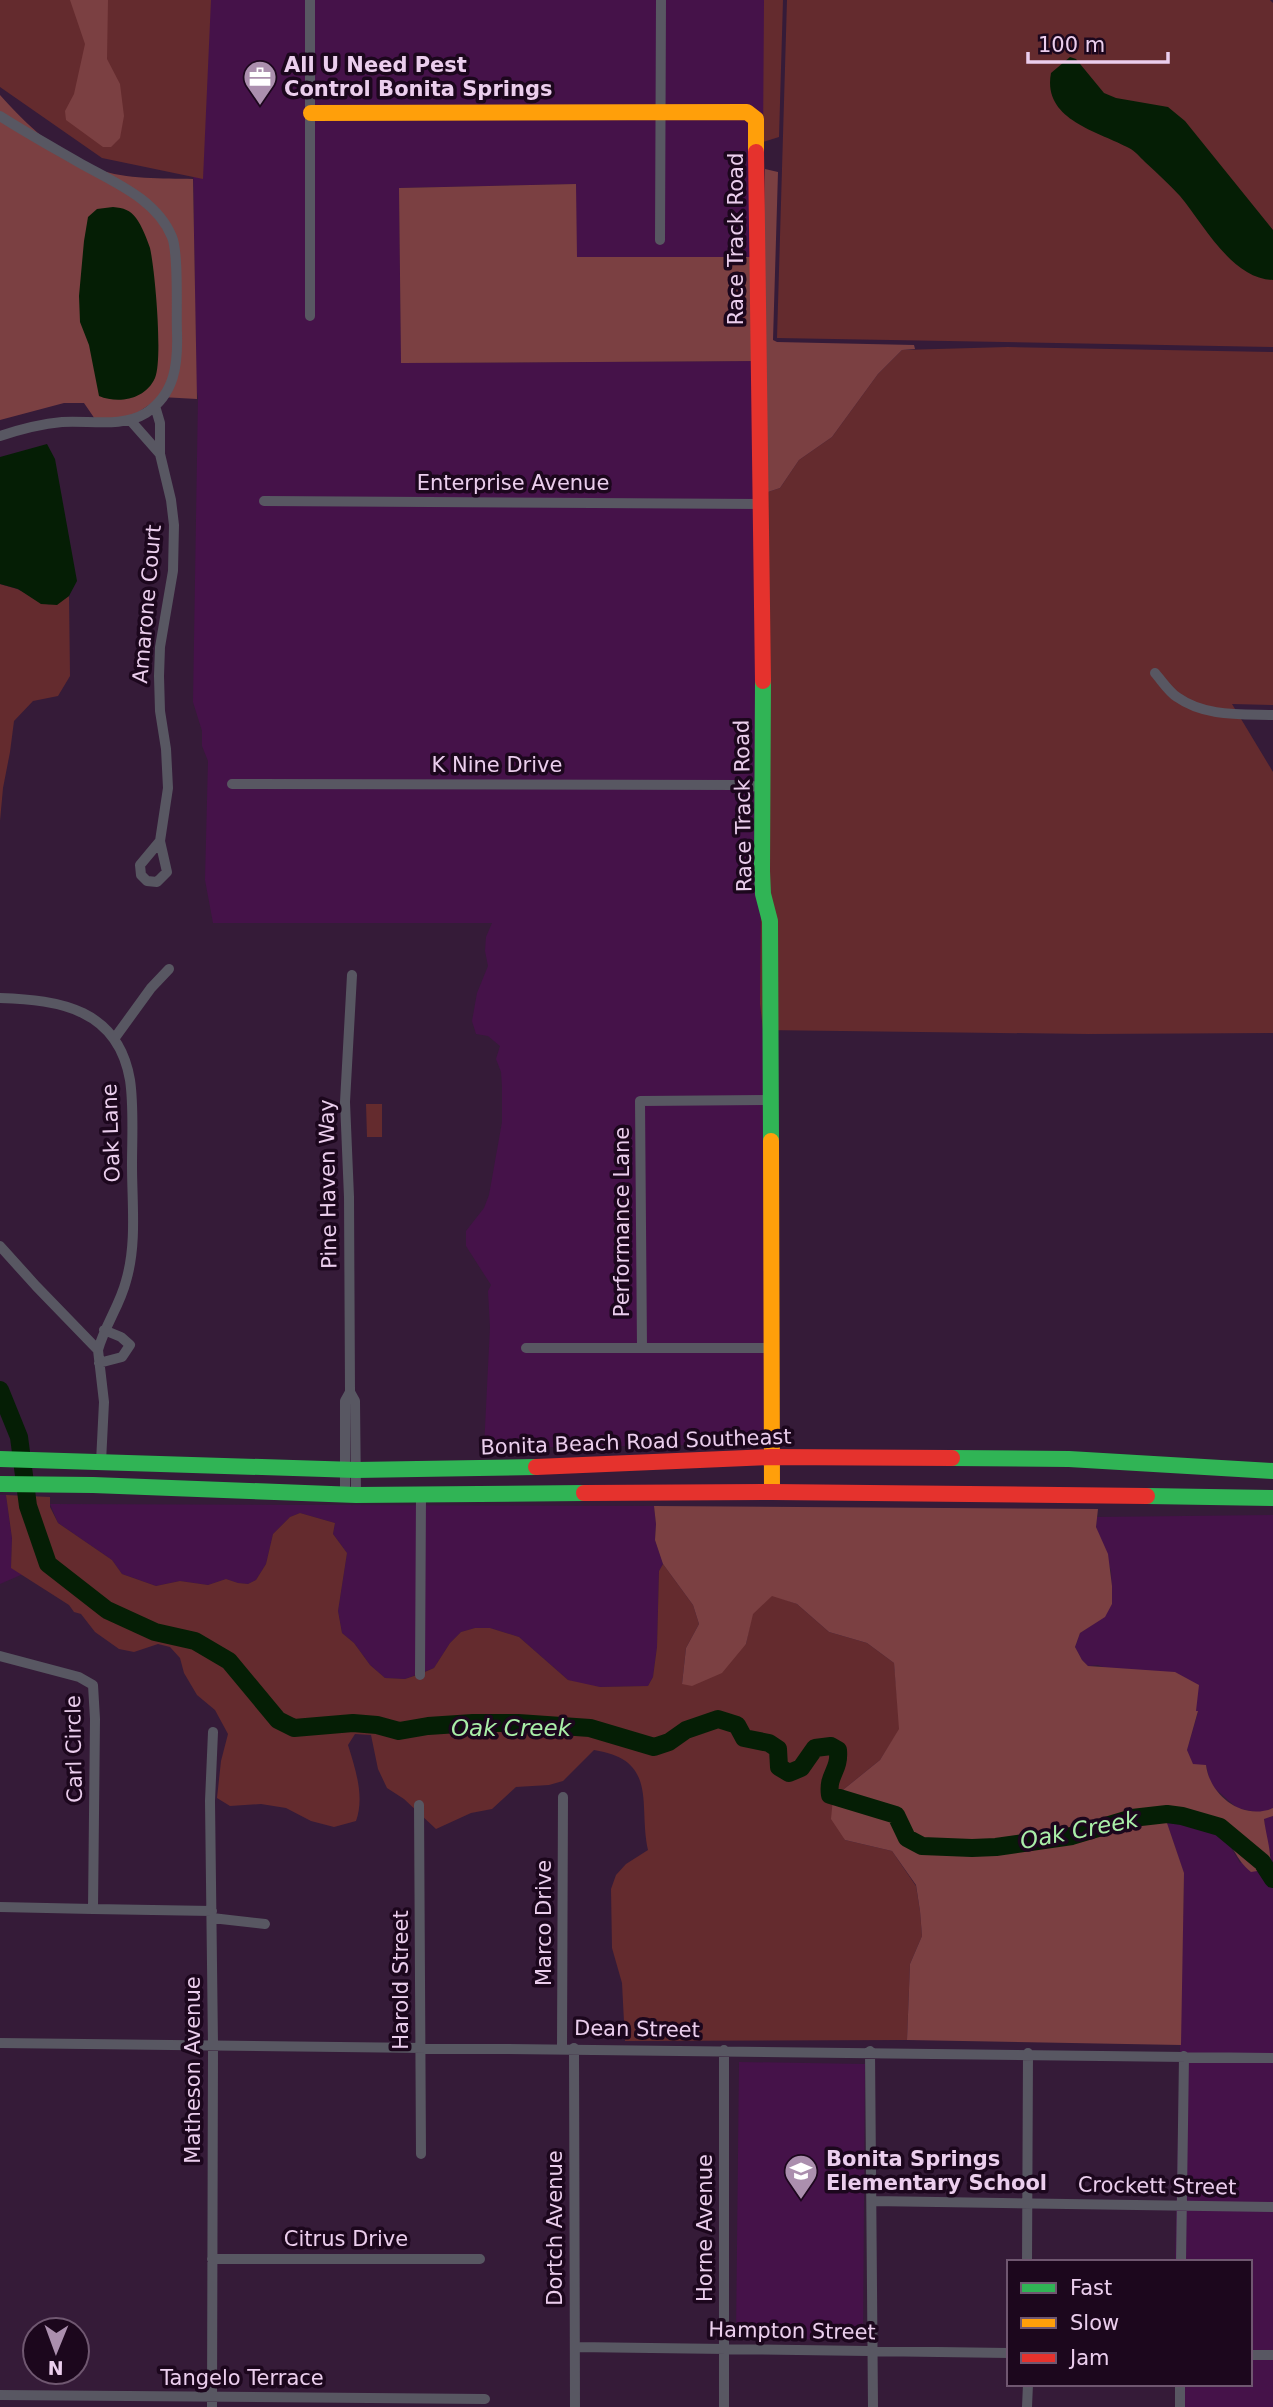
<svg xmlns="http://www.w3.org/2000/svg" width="1273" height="2407" viewBox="0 0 1273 2407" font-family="'DejaVu Sans',sans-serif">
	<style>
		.built { fill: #451249 }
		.green { fill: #642b2e }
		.forest { fill: #7b4042 }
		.water { fill: #051e05 }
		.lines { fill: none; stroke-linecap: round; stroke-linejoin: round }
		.river { stroke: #051e05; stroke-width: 18 }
		.street { stroke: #585762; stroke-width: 10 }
		.fast { stroke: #30b455; stroke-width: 16 }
		.slow { stroke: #ff9f0a; stroke-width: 16 }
		.jam { stroke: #e5322d; stroke-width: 16 }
		.labels { text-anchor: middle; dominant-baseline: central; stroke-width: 7; stroke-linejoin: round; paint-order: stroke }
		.poi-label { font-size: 21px; font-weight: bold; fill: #ebceed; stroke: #1c071d; text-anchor: start }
		.street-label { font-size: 21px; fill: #ebceed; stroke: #1c071d }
		.water-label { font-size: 23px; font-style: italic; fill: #a9eea8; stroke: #1c071d }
	</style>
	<rect width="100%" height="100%" fill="#351b38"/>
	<path class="built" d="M191,0H764V257L576,258V184L399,188L401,363L762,361L765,493L760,1004L763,1030L767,1444L484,1448L490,1327L488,1291L491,1285L466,1246V1231L484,1208L489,1195L502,1122V1087L501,1072L496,1059L500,1046L488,1036L476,1034L472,1021L477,993L488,966L485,951L486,937L492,923H213L205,880L208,761L202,746V731L193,702L198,397L196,387Z
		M0,1495H6L12,1538L11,1567L23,1574L0,1584Z
		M50,1504L654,1506L656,1524L655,1540L663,1564L659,1571L657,1647L653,1677L648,1686L600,1687L582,1685L568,1680L519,1637L490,1628H475L461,1632L450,1643L434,1668L405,1679L385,1678L370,1665L354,1643L342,1633L338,1611L347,1553L333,1534L335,1523L300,1513L290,1517L273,1534L266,1564L256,1580L248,1584L238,1583L226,1579L208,1585L180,1581L156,1586L122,1574L112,1560L58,1523Z
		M1273,1515V1808L1260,1813L1237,1808L1211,1785L1206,1765H1193L1187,1750L1198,1712L1098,1665L1088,1666L1082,1660L1075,1647L1080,1633L1092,1625L1112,1604L1111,1571L1096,1527L1097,1517Z
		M1273,1816V2407H1176V2384H1250L1253,2272H1250V2262H1175L1184,1874L1167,1823L1182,1817L1207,1821L1221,1831L1240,1863L1271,1856L1266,1839L1264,1818Z
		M739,2062L865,2064L863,2340L736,2338Z"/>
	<path class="green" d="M0,0H211L203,179L102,158L0,87Z
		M764,0H783L779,137L763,142Z
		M787,0H1270L1273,3V347L777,338Z
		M1008,347L1273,352V705L1232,704L1273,772V1033L1088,1034L763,1030L760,1004L765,493L780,488L799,460L832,437L878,374L902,350Z
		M0,584C5,586 12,587 17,589C40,598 42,614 69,596L70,676L58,696L33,701L14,721L10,752L3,788L0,821Z
		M366,1104H382V1137H367Z
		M6,1495L50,1497V1507L58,1523L112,1560L122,1574L156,1586L180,1581L208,1585L226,1579L238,1583L248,1584L256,1580L266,1564L273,1534L290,1517L300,1513L335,1523L333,1534L347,1553L338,1611L342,1633L354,1643L370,1665L385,1678L405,1679L420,1674L434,1668L450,1643L461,1632L475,1628H490L519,1637L568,1680L600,1687L648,1686L653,1677L657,1647L659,1571L663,1564L693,1605L699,1624L686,1648L682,1684L746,1644L752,1614L772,1595L797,1604L829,1632L867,1643L894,1663L900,1729L880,1760L833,1798L845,1840L892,1851L916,1886L920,1911L922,1936L910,1964L907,2040L625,2041L622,1983L612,1948L611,1889L616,1875L626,1864L648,1850C638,1804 659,1760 594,1750L563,1781L549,1785L516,1787L492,1809L471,1813L436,1829L404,1799L387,1788L378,1769L371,1735L355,1734L348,1745C355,1768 365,1796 356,1821L334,1827L311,1821L286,1808L261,1804L230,1806L217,1798L221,1761L228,1734L215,1710L197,1695L184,1673L180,1658L170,1647L158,1644L134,1652L119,1649L95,1632L81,1614L74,1612L69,1605L11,1568L12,1538Z"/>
	<path class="forest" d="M70,0H108L107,59L120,84L124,116L120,138L111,147H103L66,120L65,111L74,94L85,44Z
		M0,95C26,124 59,156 97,169C127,180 162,178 193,179L197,399L161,397L131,417L97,422L84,403H64L0,420Z
		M765,169L778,172L773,340L777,342L914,345L915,349L902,350L878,374L832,437L799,460L780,488L765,493L761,361L401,363L399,188L576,184L577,257H763Z
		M654,1506L1098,1509L1096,1527L1108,1554L1112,1586V1604L1105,1617L1080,1633L1075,1647L1082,1660L1088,1666L1175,1672L1199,1685L1196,1711H1198L1187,1750L1193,1764L1206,1765C1210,1796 1243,1821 1273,1808V1816L1264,1819C1266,1836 1272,1852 1270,1869L1251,1872C1235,1859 1233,1844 1221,1831C1207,1816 1184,1816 1167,1823L1184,1873L1181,2045L907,2040L910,1964L922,1936L920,1911L916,1885L892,1851L845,1840L831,1819L833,1798L880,1760L899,1729L894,1663L867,1643L829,1632L797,1604L772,1596L753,1614L746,1644L722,1673L692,1686L682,1684L686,1648L699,1624L693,1605L663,1564L655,1540L656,1524Z"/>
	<path class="water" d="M1070,57L1076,59L1104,93L1116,98L1168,107L1185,121L1273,230V280C1232,279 1204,225 1180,196C1169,184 1157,173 1145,162C1140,157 1135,151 1129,148C1098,131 1042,120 1051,73Z
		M113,207C124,208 130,210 136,218C142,226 147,239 150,248C155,270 163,359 155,378C145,400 118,404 99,396L89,345L80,322L79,296L84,241L88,217L97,209Z
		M47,444L55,459L77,581L69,596L57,605L41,604L18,589L0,584V457Z"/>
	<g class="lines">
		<path class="river" d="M0,1390L19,1437L28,1506L48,1564L107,1610L155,1632L195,1641L229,1661L278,1720L294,1728L353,1723L377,1725L399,1731L428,1726L473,1723H518L590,1728L654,1747L669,1742L686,1730L718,1719L737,1725L744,1738L769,1743L778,1749L779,1767L789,1773L801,1768L815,1748L831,1746L838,1750C840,1772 827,1774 830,1795L896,1815L907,1838L922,1846L972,1848L996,1847L1072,1836L1132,1818L1167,1814L1182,1816L1220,1827L1262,1862L1273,1879"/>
		<path class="street" d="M0,116C25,132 52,147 78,162C111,181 156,198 172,237C179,254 176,312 177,333C178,364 175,394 146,413C122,428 89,420 62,422C40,424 21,429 0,436
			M660,240L661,0
			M310,316V0
			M155,406L160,423V454L171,500L174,525L173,571L160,647L159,676L160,711L166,749L168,788L160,841L140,865L141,875L147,881L157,882L167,872L160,841
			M130,420L160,454
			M264,501L761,504
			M1155,673C1162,681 1169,692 1177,697C1205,717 1241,714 1273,715
			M232,784L741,785L761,787
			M352,975L345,1102L349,1197L350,1392L355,1401L356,1495
			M0,998C60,1000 118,1009 130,1080C134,1107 132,1137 132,1165C132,1203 137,1244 126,1281C120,1305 105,1325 98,1350
			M114,1039L151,988L169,969
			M0,1246L36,1286L98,1350L104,1402L101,1462
			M526,1348H771
			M642,1348L640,1101L771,1100
			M99,1363L122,1357L130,1345L121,1337L104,1330
			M345,1494V1401L350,1392
			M0,1656L79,1677L93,1685L95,1719L93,1909L0,1907
			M420,1675L421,1495
			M419,1805L421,2154
			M93,1909L212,1911
			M212,1918L265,1924
			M0,2043L1273,2058
			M562,2048L563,1797
			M574,2048L575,2407
			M724,2050V2407
			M870,2051L873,2407
			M872,2201L1273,2207
			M212,2259H480
			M1027,2262L1028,2053
			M1181,2262L1184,2056
			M575,2347L1009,2353
			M1250,2355H1273
			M0,2395L485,2399
			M212,2407L213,2045L210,1801L213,1732
			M1027,2407L1028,2384
			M1180,2407V2384"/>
		<path class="fast" d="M763,681L762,871L763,894L770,921L771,1141
			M952,1458L1069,1459L1273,1471
			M0,1459L356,1470L536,1467
			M0,1484L93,1485L356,1495L584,1493
			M1147,1496L1273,1498"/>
		<path class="slow" d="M311,113L747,112L756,119V152
			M771,1141L772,1492"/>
		<path class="jam" d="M756,152L763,681
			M536,1467L771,1457L952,1458
			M584,1493L772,1492L1147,1496"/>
	</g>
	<defs>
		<symbol id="office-pin" viewBox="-11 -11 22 30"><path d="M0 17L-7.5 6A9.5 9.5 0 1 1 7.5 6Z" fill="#ab8fae" stroke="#1c071d"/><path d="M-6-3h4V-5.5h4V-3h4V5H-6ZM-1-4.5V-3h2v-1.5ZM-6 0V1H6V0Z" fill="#fff"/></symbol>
		<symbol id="school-pin" viewBox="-11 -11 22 30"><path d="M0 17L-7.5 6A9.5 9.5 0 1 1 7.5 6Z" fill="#ab8fae" stroke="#1c071d"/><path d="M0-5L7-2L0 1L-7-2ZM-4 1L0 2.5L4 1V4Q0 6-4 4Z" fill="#fff"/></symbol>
	</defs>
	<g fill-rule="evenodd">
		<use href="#office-pin" x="241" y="58" width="38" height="52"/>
		<use href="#school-pin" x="782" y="2152" width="38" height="52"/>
	</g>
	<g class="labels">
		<g class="poi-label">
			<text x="284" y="65">All U Need Pest<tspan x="284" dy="24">Control Bonita Springs</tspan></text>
			<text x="826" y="2159">Bonita Springs<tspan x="826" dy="24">Elementary School</tspan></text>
		</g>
		<g class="street-label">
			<text transform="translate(736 239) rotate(-90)">Race Track Road</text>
			<text x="513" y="483">Enterprise Avenue</text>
			<text transform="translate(147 604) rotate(-85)">Amarone Court</text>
			<text x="497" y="765">K Nine Drive</text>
			<text transform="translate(743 806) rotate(-91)">Race Track Road</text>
			<text transform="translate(111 1133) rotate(-92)">Oak Lane</text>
			<text transform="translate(328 1184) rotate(-91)">Pine Haven Way</text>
			<text transform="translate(622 1222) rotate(-90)">Performance Lane</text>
			<text transform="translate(636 1442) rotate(-2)">Bonita Beach Road Southeast</text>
			<text transform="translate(74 1749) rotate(-91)">Carl Circle</text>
			<text transform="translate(544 1923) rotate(-90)">Marco Drive</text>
			<text transform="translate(401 1980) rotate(-90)">Harold Street</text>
			<text transform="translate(637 2029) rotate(1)">Dean Street</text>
			<text transform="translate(193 2070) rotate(-90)">Matheson Avenue</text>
			<text transform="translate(1157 2186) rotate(1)">Crockett Street</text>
			<text transform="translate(555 2228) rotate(-90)">Dortch Avenue</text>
			<text transform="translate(705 2228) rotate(-90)">Horne Avenue</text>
			<text x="346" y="2239">Citrus Drive</text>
			<text transform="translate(792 2331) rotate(1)">Hampton Street</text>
			<text x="242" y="2378">Tangelo Terrace</text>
		</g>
		<g class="water-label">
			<text x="511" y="1728">Oak Creek</text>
			<text transform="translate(1079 1830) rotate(-11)">Oak Creek</text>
		</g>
	</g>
	<rect x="1007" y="2260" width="245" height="126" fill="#1c071d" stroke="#6f5770" stroke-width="2"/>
	<rect x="1021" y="2283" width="35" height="10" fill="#30b455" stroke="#6f5770" stroke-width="2"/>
	<text x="1070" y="2295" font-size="21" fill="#ebceed">Fast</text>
	<rect x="1021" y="2318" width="35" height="10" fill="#ff9f0a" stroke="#6f5770" stroke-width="2"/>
	<text x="1070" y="2330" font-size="21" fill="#ebceed">Slow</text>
	<rect x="1021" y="2353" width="35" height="10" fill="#e5322d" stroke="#6f5770" stroke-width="2"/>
	<text x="1070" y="2365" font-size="21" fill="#ebceed">Jam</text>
	<g transform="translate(56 2351) rotate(181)"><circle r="33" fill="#1c071d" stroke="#6f5770" stroke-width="2"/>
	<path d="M0-5L12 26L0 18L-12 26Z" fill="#ab8fae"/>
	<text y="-10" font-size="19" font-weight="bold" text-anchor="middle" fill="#ebceed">N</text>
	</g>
	<path d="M1028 52v10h140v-10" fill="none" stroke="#ebceed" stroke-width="3.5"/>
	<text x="1038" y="52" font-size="21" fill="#ebceed" stroke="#1c071d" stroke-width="5" paint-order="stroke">100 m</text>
</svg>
